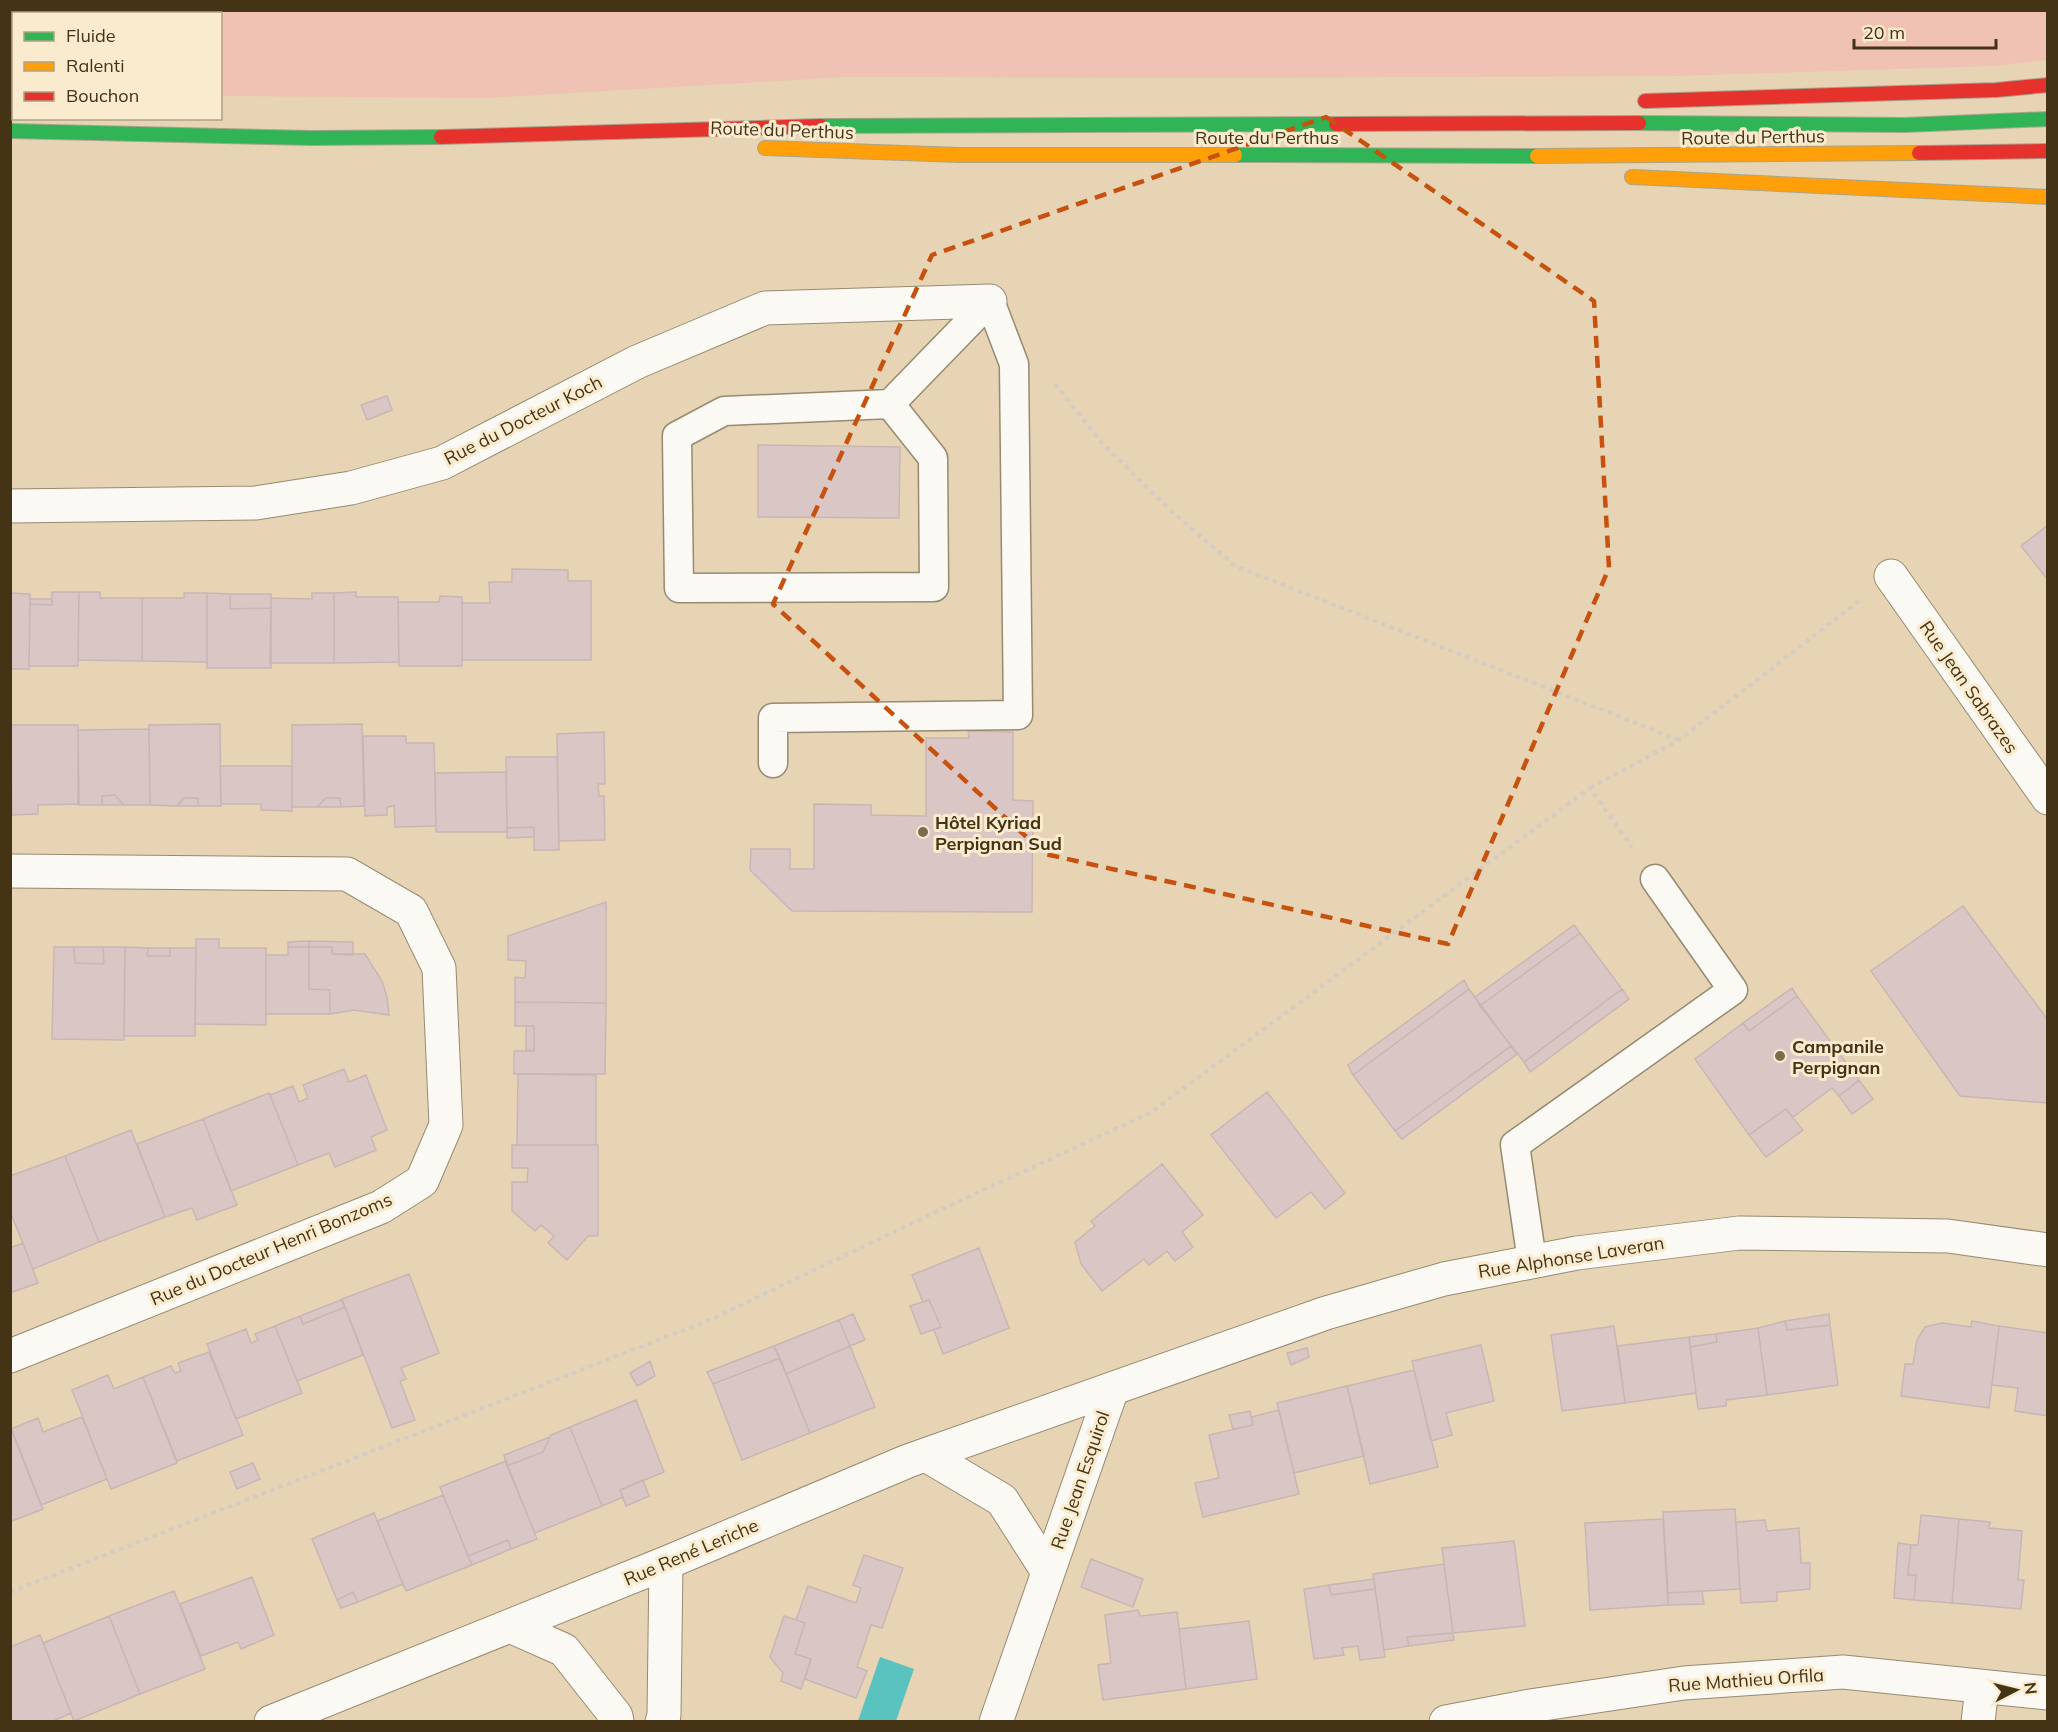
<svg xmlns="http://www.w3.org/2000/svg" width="2058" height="1732" viewBox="0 0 2058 1732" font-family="Mulish,sans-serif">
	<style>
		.green { fill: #efc2b3 }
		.water { fill: #5ac2bf }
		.building { fill: #dac7c5; stroke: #c9b6b4; stroke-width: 1.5 }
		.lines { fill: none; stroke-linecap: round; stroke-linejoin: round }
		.lane-casing { stroke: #978a71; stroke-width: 31 }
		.street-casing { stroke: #978a71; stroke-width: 35 }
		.fast-casing { stroke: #a8a58d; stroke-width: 16 }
		.slow-casing { stroke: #a8a58d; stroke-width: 16 }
		.jam-casing { stroke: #a8a58d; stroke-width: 16 }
		.path { stroke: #d3ccc3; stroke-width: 4; stroke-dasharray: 4.5 4.5; stroke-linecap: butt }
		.lane { stroke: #fbf9f4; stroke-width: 28 }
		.street { stroke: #fbf9f4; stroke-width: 33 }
		.fast { stroke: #30b455; stroke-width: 14 }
		.slow { stroke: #ff9f0a; stroke-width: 14 }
		.jam { stroke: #e5322d; stroke-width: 14 }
		.marked { fill: none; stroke: #c7510e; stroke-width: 4.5; stroke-dasharray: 12 8; stroke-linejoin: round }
		.poi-dot { fill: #7d6b4d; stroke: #faeace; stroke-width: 2 }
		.labels { text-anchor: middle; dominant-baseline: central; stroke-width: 6; stroke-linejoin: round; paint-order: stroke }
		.street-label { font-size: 18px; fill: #443315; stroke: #faeace }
		.poi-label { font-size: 18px; font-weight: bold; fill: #443315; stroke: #faeace; text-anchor: start }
	</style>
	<rect width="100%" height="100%" fill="#e7d4b5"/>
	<path class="green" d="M11,10H2047L2048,60L1994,66L1677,76L1221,78L847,77L487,98L221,96L220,14H14V92H11Z"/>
	<path class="water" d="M880,1657L914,1669L896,1721H858Z"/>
	<path class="building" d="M387,396L392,410L367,420L361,405Z
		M758,445L900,447L899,518L758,517Z
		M2048,525V580L2021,546Z
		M512,569L568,570V581H591V660H462V603H490L489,582H512Z
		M52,592H79L78,666H29L30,604L52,605Z
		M79,592H100V598H142V661L78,660Z
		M356,592V597H398L399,662L334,663V593Z
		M10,593L30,594L29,669H10Z
		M184,593H207V662L142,661V598H184Z
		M207,593L230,594V609L271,608V668H207Z
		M312,593H334V663H270L271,598L312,599Z
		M230,594H271V608L230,609Z
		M440,596L462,597V666H399L398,602H439Z
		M30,599H52V605L30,604Z
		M220,724L221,806H198V798H184L177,806L150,805L149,725Z
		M362,724L364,806L341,807L340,798H326L317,807H292V725Z
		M11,725H78V804L38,805V814L12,815Z
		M149,729L150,805H124L115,795L102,796V805H79L78,730Z
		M968,731L1013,732V800L1033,801L1032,912L792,911L750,870L751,849H790V869H814V804L871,805V815L926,816V738H969Z
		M604,732L605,784H598L599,796H604L605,840L559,841L557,734Z
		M363,736H406V743H434L436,826L395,827L394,806L387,807V815L365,816Z
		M506,757H557L559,850H534V827L507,828Z
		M220,766H292V811L261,810V804H221Z
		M506,772L507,832H436L435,773Z
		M115,795L124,805H102V796Z
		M184,798H198V806H177Z
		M326,798H340L341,807H317Z
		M534,827V837L507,838V828Z
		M606,902V1003L515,1002V977L525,978L526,961L508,960V936Z
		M1963,906L2048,1020V1103L1960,1096L1871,971Z
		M1574,925L1580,933L1480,1006L1475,997Z
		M1580,933L1622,989L1524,1062L1480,1006Z
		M196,939H219V948H266V1025L195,1024Z
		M309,941V947H288V942Z
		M309,941L353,942V955L332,954V947H309Z
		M54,947H74L75,963L104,964L103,947H125L124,1040L52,1039Z
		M74,947H103L104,964L75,963Z
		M125,947L148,948L147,956H170V948H196L195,1036H124Z
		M288,947H309V989L330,990V1014H266V955H288Z
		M309,947H332V954H365L382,981L387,997L389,1015L354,1010L330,1014V990L309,989Z
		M148,948H170V956H147Z
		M1464,980L1469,989L1353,1075L1348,1065Z
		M1792,988L1797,996L1749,1031L1743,1023Z
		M1469,989L1511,1046L1395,1131L1353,1075Z
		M1622,989L1629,999L1530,1072L1524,1062Z
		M1797,996L1859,1080L1839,1096L1832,1088L1793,1117L1786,1109L1749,1135L1695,1059L1743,1023L1749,1031Z
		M515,1002L606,1003L605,1074H514V1051H534V1026H515Z
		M526,1026H534V1051L526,1050Z
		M1511,1046L1517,1054L1402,1139L1395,1131Z
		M344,1069L349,1082L366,1075L387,1130L371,1137L376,1150L335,1167L329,1153L298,1165L270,1095L293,1086L299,1102L308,1098L303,1085Z
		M518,1074L596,1075V1145H517Z
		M1859,1080L1873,1099L1852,1114L1839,1096Z
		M1267,1092L1345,1193L1325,1209L1311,1192L1276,1218L1211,1135Z
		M269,1093L298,1165L231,1191L203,1119Z
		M1786,1109L1803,1130L1766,1157L1749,1135Z
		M203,1119L237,1205L197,1220L192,1208L165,1217L137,1144Z
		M131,1130L165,1217L99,1242L65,1156Z
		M512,1145H598V1236H588L567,1260L548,1243L554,1236L541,1225L535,1231L512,1211V1182H527L528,1168H512Z
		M65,1156L99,1242L33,1269L10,1211V1176Z
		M1162,1164L1203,1215L1182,1232L1193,1247L1175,1261L1167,1251L1149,1265L1144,1259L1102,1291L1081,1264L1075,1242L1095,1226L1091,1221Z
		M23,1243L38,1283L10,1293V1248Z
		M979,1248L1009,1328L943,1354L934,1330L941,1327L929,1300L923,1302L912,1275Z
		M409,1274L439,1353L401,1368L406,1379L400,1381L415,1420L392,1428L342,1299Z
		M341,1300L345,1307L303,1324L300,1316Z
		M929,1300L941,1327L921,1334L910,1306Z
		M345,1307L363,1355L297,1381L275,1326L300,1316L303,1324Z
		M853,1314L865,1340L850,1346L839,1320Z
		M1829,1314L1830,1325L1787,1330L1785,1321Z
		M839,1320L850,1346L786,1374L774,1346Z
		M1785,1321L1787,1330L1830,1325L1838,1385L1767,1395L1758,1328Z
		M1972,1321L1999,1326L1989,1408L1901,1396L1905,1364H1913L1917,1340L1925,1327L1942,1323L1971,1327Z
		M275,1326L302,1393L236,1419L207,1344L246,1329L251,1343L258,1340L255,1334Z
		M1614,1326L1625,1403L1562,1411L1551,1335Z
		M1999,1326L2048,1333V1416L2015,1411L2018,1388L1992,1385Z
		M1758,1328L1767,1395L1726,1400V1406L1698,1409L1690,1347L1717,1342L1716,1334Z
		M1716,1334L1717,1342L1690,1347L1689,1337Z
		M1689,1337L1696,1393L1625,1403L1618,1346Z
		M1481,1345L1494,1401L1446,1413L1452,1435L1431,1441L1412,1361Z
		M774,1346L780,1358L713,1384L707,1372Z
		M850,1346L875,1407L810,1433L786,1374Z
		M1307,1348L1309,1357L1291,1365L1287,1353Z
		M209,1352L243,1435L177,1461L143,1377L171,1366L175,1373L181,1371L178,1363Z
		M780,1358L810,1433L742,1460L713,1384Z
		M650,1361L655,1376L637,1386L630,1373Z
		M1414,1370L1438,1467L1370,1484L1347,1386Z
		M108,1375L114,1389L143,1377L177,1463L111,1489L72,1390Z
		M1347,1386L1364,1456L1294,1473L1277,1403Z
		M636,1400L664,1472L620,1490L623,1497L602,1506L570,1427Z
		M1279,1410L1299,1494L1203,1517L1195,1483L1219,1478L1209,1435L1253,1425L1251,1417Z
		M1250,1411L1253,1425L1233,1429L1229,1415Z
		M82,1417L107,1479L41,1505L11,1429L38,1418L43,1432Z
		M570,1427L602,1506L535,1533L507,1466L543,1452L551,1435Z
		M11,1428L43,1509L10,1522V1428Z
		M550,1437L543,1452L507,1466L504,1455Z
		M506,1461L537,1539L511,1549L508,1540L468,1556L440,1487Z
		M253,1463L260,1479L237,1489L230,1472Z
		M643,1480L649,1496L626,1506L620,1490Z
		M443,1495L472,1565L406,1591L377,1521Z
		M1735,1509L1740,1589L1668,1593L1663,1512Z
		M374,1513L403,1584L358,1602L353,1592L337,1600L312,1539Z
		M1921,1515L1959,1519L1952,1603L1914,1600L1916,1575H1908L1911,1545H1918Z
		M1663,1519L1668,1605L1590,1610L1585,1523Z
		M1959,1519L1990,1522L1989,1528L2022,1531L2018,1580H2024L2021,1609L1952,1603Z
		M1765,1520L1767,1531L1799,1528L1801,1563H1810V1589L1777,1592V1601L1741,1603L1736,1522Z
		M508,1540L511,1549L472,1565L468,1556Z
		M1514,1541L1525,1626L1453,1633L1442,1548Z
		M1898,1543L1911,1545L1908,1575H1916L1914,1600L1894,1598Z
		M864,1555L903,1568L882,1628L871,1625L857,1667L867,1671L856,1698L805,1679L811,1659L795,1654L805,1623L796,1620L808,1586L856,1603L861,1588L853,1585Z
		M1091,1559L1143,1579L1133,1607L1081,1587Z
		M1444,1564L1453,1633L1407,1637L1409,1646L1384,1650L1373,1574Z
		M252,1577L274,1635L241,1649L238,1642L201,1656L180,1604Z
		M1374,1579L1375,1589L1331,1595L1329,1585Z
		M1329,1585L1331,1595L1375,1589L1385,1657L1360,1660L1358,1646L1342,1648L1344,1655L1314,1659L1304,1589Z
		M174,1591L205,1669L140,1694L109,1616Z
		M1702,1591L1704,1604L1668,1605V1593Z
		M353,1592L358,1602L341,1608L337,1600Z
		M1138,1610L1140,1616L1177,1612L1186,1689L1103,1700L1098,1665L1111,1663L1105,1615Z
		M109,1616L140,1694L74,1721L43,1643Z
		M784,1616L805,1623L795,1654L811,1659L801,1689L781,1681L783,1673L770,1657Z
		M1249,1621L1257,1679L1186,1689L1179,1629Z
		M1453,1633L1454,1640L1409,1646L1407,1637Z
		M40,1635L71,1713L51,1722H10V1647Z"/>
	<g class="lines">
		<defs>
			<path id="lane" d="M773,763V718L1018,715L1014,364L990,301L890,404L724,411L677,436L679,588L934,587L933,458L890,404
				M1532,1261L1515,1145L1733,990L1655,879"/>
			<path id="street" d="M10,506L256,503L351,488L442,463L637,362L765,308L990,301
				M1891,576L2048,798
				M10,871L347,874L411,911L439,968L446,1125L422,1181L381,1207L10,1356
				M926,1455L1002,1500L1048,1572
				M510,1626L564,1650L616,1716L617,1722
				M271,1722L666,1563L908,1461L1326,1313L1444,1279L1577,1253L1739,1233L1948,1236L2048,1250
				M662,1722L664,1715L666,1563
				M996,1722L1112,1389
				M1446,1722L1530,1706L1684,1683L1843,1672L2048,1693
				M1978,1722L1982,1687"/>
			<path id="fast" d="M1639,123L1905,125L2048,119
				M821,126L1336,124
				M10,131L312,138L441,137
				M1235,155L1537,156"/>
			<path id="slow" d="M765,148L959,155H1235
				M1537,156L1919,153
				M1632,177L2048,197"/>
			<path id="jam" d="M1645,101L1996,90L2048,85
				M1336,124L1639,123
				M441,137L821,126
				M1919,153L2048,151"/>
		</defs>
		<use href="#lane" class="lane-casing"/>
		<use href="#street" class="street-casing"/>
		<use href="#fast" class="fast-casing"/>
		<use href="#slow" class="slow-casing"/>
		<use href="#jam" class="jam-casing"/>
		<path class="path" d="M1055,384L1101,442L1170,510L1235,566L1679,740
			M1590,788L1679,740L1859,601
			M10,1592L712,1319L927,1216L1150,1113L1590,788L1632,847"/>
		<use href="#lane" class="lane"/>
		<use href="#street" class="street"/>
		<use href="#fast" class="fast"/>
		<use href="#slow" class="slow"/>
		<use href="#jam" class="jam"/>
	</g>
	<path class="marked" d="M1326,117L1594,301L1609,568L1448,944L1045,854L773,604L932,255Z"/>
	<g class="poi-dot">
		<circle cx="923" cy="832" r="6"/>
		<circle cx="1780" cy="1056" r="6"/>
	</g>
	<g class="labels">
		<g class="street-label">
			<text transform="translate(782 130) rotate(2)">Route du Perthus</text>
			<text x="1267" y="137">Route du Perthus</text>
			<text transform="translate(1753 137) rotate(-1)">Route du Perthus</text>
			<text transform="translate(523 420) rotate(-27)">Rue du Docteur Koch</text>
			<text transform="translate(1969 687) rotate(55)">Rue Jean Sabrazes</text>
			<text transform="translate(271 1249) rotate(-23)">Rue du Docteur Henri Bonzoms</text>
			<text transform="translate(1571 1257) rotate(-9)">Rue Alphonse Laveran</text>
			<text transform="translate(1080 1480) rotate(-71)">Rue Jean Esquirol</text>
			<text transform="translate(691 1552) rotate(-23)">Rue René Leriche</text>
			<text transform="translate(1746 1680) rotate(-4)">Rue Mathieu Orfila</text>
		</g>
		<g class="poi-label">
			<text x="935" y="822">Hôtel Kyriad<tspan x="935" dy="21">Perpignan Sud</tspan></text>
			<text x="1792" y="1046">Campanile<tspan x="1792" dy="21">Perpignan</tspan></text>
		</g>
	</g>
	<rect width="2058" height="1732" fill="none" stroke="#443315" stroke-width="24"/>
	<rect x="12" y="12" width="210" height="108" fill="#faeace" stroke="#b1a184" stroke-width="1.5"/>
	<rect x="24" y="32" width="30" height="9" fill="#30b455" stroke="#b1a184" stroke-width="1.5"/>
	<text x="66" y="42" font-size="18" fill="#443315">Fluide</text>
	<rect x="24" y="62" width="30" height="9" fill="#ff9f0a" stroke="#b1a184" stroke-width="1.5"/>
	<text x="66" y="72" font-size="18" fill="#443315">Ralenti</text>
	<rect x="24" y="92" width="30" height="9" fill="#e5322d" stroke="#b1a184" stroke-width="1.5"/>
	<text x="66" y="102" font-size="18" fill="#443315">Bouchon</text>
	<g transform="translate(2016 1690) rotate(83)" stroke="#faeace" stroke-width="4.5" paint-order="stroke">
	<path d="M0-4.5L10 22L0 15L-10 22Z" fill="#443315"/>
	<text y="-9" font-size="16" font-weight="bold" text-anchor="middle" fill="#443315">N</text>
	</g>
	<path d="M1854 39v9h142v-9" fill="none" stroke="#443315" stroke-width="3"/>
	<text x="1863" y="39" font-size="18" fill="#443315" stroke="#faeace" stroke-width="4.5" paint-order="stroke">20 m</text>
</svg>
